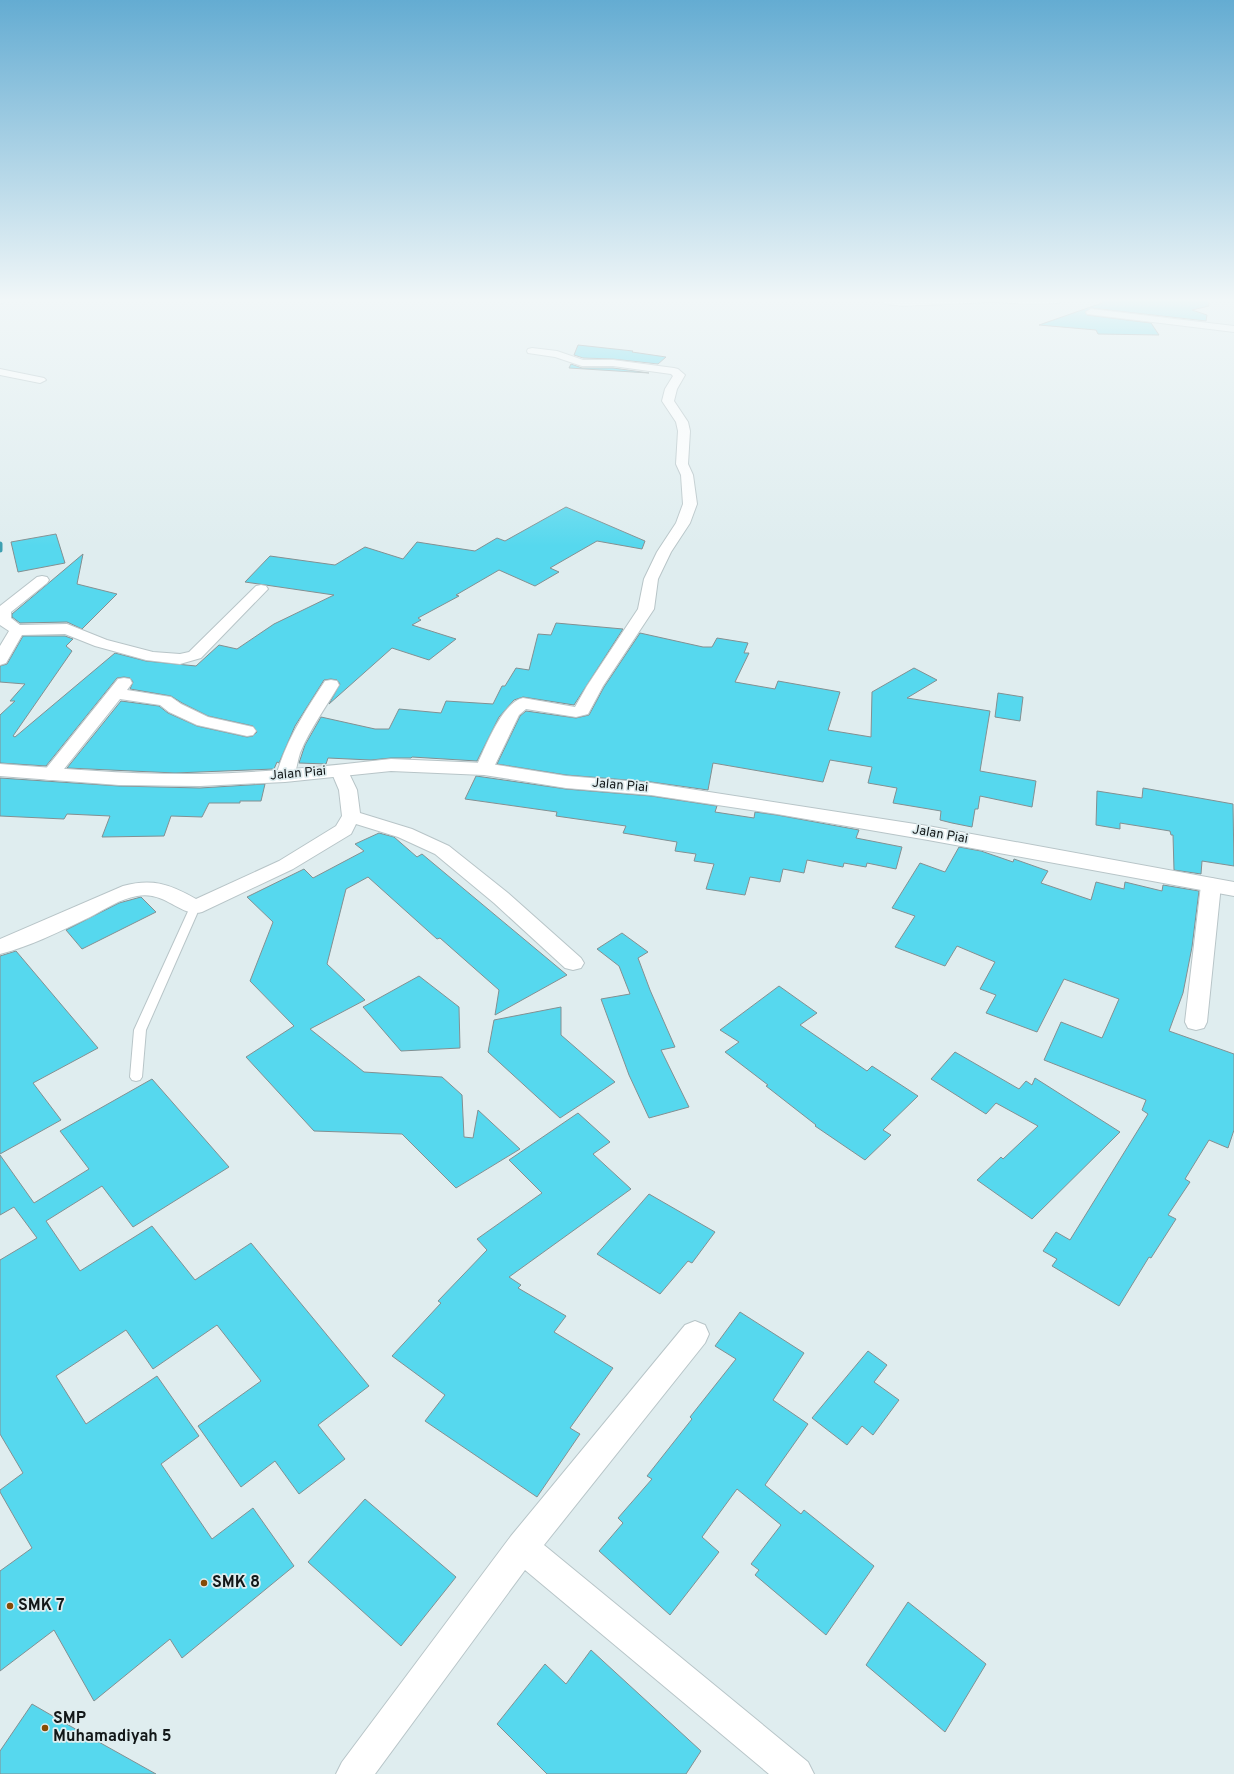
<svg xmlns="http://www.w3.org/2000/svg" width="1234" height="1774" viewBox="0 0 1234 1774" font-family="Overpass,sans-serif">
	<style>
		.lines { fill: none; stroke-linecap: round; stroke-linejoin: round }
		.stream { stroke: #3ea0b1; stroke-width: 5 }
		.building { fill: #56d8ee; stroke: #839092 }
		.service-casing { stroke: #b8c5c8; stroke-width: 2 }
		.minor-casing { stroke: #b8c5c8; stroke-width: 2 }
		.tertiary-casing { stroke: #b8c5c8; stroke-width: 2 }
		.service { fill: #fff; fill-rule: evenodd }
		.minor { fill: #fff; fill-rule: evenodd }
		.tertiary { fill: #fff; fill-rule: evenodd }
		.poi-dot { fill: #864b05; stroke: #dfedef; stroke-width: 1.5 }
		.labels { text-anchor: middle; dominant-baseline: central; stroke-width: 3.5; stroke-linejoin: round; paint-order: stroke }
		.street-label { font-size: 13px; fill: #121718; stroke: #dfedef }
		.near-poi-label { font-size: 16px; font-weight: bold; fill: #121718; stroke: #dfedef; text-anchor: start }
	</style>
	<rect width="100%" height="100%" fill="#dfedef"/>
	<g class="lines">
		<path class="stream" d="M0,544V550"/>
	</g>
	<path class="building" d="M1102,298H1208L1209,306L1192,310L1207,315L1206,321L1091,308L1085,312L1087,315L1151,323L1159,335L1098,334L1096,330L1039,325L1102,303Z
		M578,345L633,351L632,352L666,357L658,364L613,359L583,358L574,355Z
		M571,364L582,368H613L649,373L569,368Z
		M566,507L645,541L642,549L597,541L550,568L559,572L535,586L499,570L456,595L459,596L418,618L421,620L412,625L456,639L429,660L392,648L329,704L340,684L337,680L331,679L324,680L295,726L279,763L277,762L274,769L175,773L67,768L121,701L159,706L168,713L197,726L247,737L253,736L257,732L253,726L208,716L182,703L171,696L130,689L133,682L130,678L124,677L117,678L46,766L0,763V715L15,701H10L25,684L0,682V666L7,664L23,636H65L73,639L66,646L72,651L13,736L15,737L115,653L146,661L196,666L219,645L237,649L274,624L334,595L245,582L270,556L335,565L365,547L403,559L417,542L475,551L497,538L505,541Z
		M56,534L65,563L18,572L11,542Z
		M83,554L77,584L117,594L82,629L67,622L20,623L12,617V614Z
		M556,623L623,629L574,705L523,697L514,700L499,717L477,761L412,757L411,758H391L371,760L328,758L326,764L299,763L305,745L321,717L375,729H389L399,709L441,713L446,701L493,704L502,686H505L516,668L529,670L538,634L551,635Z
		M640,633L703,647H712L717,638L748,643L744,653H749L735,682L775,689L778,681L840,692L828,730L871,737L872,692L914,668L937,680L907,698L990,711L980,771L1036,781L1032,807L980,796L978,809H975L972,827L952,823L940,820L941,811L893,803L897,788L868,783L872,767L830,760L823,782L713,763L708,790L651,782L566,775L497,764L520,716L526,711L576,718L589,715L604,687Z
		M998,693L1023,697L1020,721L995,717Z
		M476,776L566,789L651,796L717,806L715,812L754,818L755,812L777,815L859,830L856,838L902,847L896,869L867,863L866,867L844,863L843,867L807,860L804,873L783,869L780,882L750,877L745,895L706,889L714,864L694,861L696,854L675,851L677,842L623,833L626,826L556,816L557,812L465,799Z
		M0,778L119,786L200,788L265,784L261,801H240V803H209L202,817L171,816L164,836L102,837L110,816L67,814L64,819L0,816Z
		M1143,788L1233,804L1234,866L1202,861L1201,874L1174,870L1173,835H1171L1170,831L1120,823V829L1096,825L1097,791L1142,798Z
		M379,833L394,837L417,857L422,854L567,975L495,1015L499,990L440,938L437,939L368,877L346,889L327,964L365,1000L310,1029L364,1072L442,1077L462,1095L464,1137L473,1138L478,1110L520,1149L456,1188L402,1134L314,1131L246,1057L294,1026L250,981L273,922L247,897L304,869L313,878L364,851L355,844Z
		M959,847L981,851L1013,862L1014,859L1048,871L1041,883L1091,900L1096,882L1124,889L1125,882L1162,891L1163,885L1199,891L1192,947L1183,993L1169,1031L1234,1054V1130L1228,1148L1209,1140L1185,1179L1190,1182L1168,1215L1176,1219L1151,1258L1149,1257L1119,1306L1052,1266L1057,1259L1043,1251L1056,1232L1070,1240L1148,1114L1142,1110L1146,1100L1044,1060L1061,1022L1102,1038L1119,999L1064,979L1037,1032L986,1013L996,995L980,989L995,962L957,946L945,966L895,947L915,916L892,908L920,863L945,872Z
		M141,897L156,912L82,949L66,930L119,903Z
		M622,933L648,952L638,958L650,990L675,1047L661,1050L689,1107L649,1118L629,1075L601,999L630,994L619,966L597,949Z
		M16,951L98,1048L33,1083L61,1120L0,1154V956Z
		M419,976L459,1007L460,1048L401,1051L363,1007Z
		M779,986L817,1013L800,1025L867,1071L872,1066L918,1096L883,1130L891,1135L865,1160L815,1126L816,1125L766,1086L768,1085L725,1052L739,1042L720,1030Z
		M561,1007V1035L615,1082L560,1118L488,1052L494,1020Z
		M955,1052L1019,1089L1026,1081L1032,1085L1035,1078L1120,1132L1032,1219L977,1180L1001,1157L1003,1159L1038,1126L996,1103L986,1114L931,1079Z
		M152,1079L229,1167L133,1227L102,1186L46,1221L80,1271L152,1226L195,1280L251,1243L369,1386L318,1425L345,1459L299,1494L275,1461L241,1487L198,1426L261,1381L217,1325L153,1369L126,1330L56,1376L86,1424L157,1376L199,1436L161,1464L212,1539L253,1508L294,1566L182,1658L170,1639L94,1701L54,1630L0,1671V1571L32,1548L0,1492V1490L23,1473L0,1434V1260L37,1238L14,1207L0,1215V1155L34,1203L89,1169L60,1131Z
		M578,1113L610,1142L593,1154L631,1189L509,1277L521,1285L518,1288L566,1316L554,1332L613,1368L570,1428L580,1434L537,1497L425,1421L445,1395L392,1356L441,1303L438,1301L487,1250L477,1239L542,1193L509,1160Z
		M649,1194L715,1232L692,1263L688,1261L660,1294L597,1254Z
		M740,1312L804,1353L773,1400L808,1424L765,1485L801,1514L804,1510L874,1566L826,1635L755,1575L759,1570L751,1564L781,1525L737,1489L702,1537L719,1552L670,1615L599,1551L623,1523L618,1518L652,1479L647,1476L692,1419L690,1417L736,1359L715,1346Z
		M868,1351L887,1365L874,1382L899,1400L873,1435L862,1426L847,1445L812,1418Z
		M365,1499L456,1577L401,1646L308,1562Z
		M908,1602L986,1664L945,1732L866,1665Z
		M591,1650L701,1751L686,1774H547L497,1724L545,1664L566,1684Z
		M32,1704L63,1722L156,1774H0V1751Z"/>
	<g class="lines">
		<defs>
			<path id="service" d="M195,904L200,907L146,1030L142,1077L140,1080L136,1081L132,1080L130,1077L134,1030L190,907Z"/>
			<path id="minor" d="M0,298H12L0,304Z
				M880,298L902,300L1064,298V300L1059,303L1031,304L992,302L902,306L886,304Z
				M1091,309L1234,326V332L1087,314L1086,312Z
				M532,348L557,351L583,360H613L674,368L678,369L685,375L677,389L674,401L688,422L690,431L688,464L693,475L697,504L690,523L671,552L658,579L654,609L603,686L588,714L576,717L526,709L519,715L493,769L490,773L484,774L478,773L475,769C485,749 501,703 523,698L575,707L587,686L638,609L644,579L657,552L676,523L683,504L681,475L676,464L678,431L676,422L662,401L665,389L673,376L671,374L613,366H582L555,357L528,353L527,351L528,349Z
				M0,369L44,378L46,380L40,383L0,375Z
				M42,576L47,577L49,580L47,583L11,612V618L20,625L67,624L107,640L153,652L180,654L189,652L256,586L261,585L266,586L268,589L201,658L180,664L146,660L95,646L65,634L22,635L6,663L0,665V646L9,631L0,625V606L37,577Z
				M124,678L130,679L132,683L127,690L171,697L181,704L208,717L253,727L256,731L253,735L247,736L197,725L169,712L160,705L120,699L56,779L50,780L44,779L41,775L44,771L118,679Z
				M331,680L337,681L339,685C326,707 310,729 300,753C297,762 297,772 291,780L285,781L279,780L276,776C286,741 305,711 325,681Z
				M340,766L346,767L357,790L360,813L412,829L449,846L508,893L581,958L584,963L581,968L573,970L565,968L494,903L435,854L398,837L356,824L351,834L293,869L202,912C181,918 165,890 137,896C120,899 105,909 90,917C61,931 31,946 0,954V939L123,886C152,878 170,884 196,899L279,861L336,826L342,816L339,790L331,771L334,767Z
				M1211,878L1218,880L1221,885L1207,1022L1204,1028L1196,1030L1188,1028L1185,1022L1201,885L1204,880Z
				M695,1321L705,1325L709,1334L705,1343L544,1545L808,1762L814,1774H769L525,1570L375,1774H336L342,1762L511,1536L685,1325Z"/>
			<path id="tertiary" d="M391,759L484,763L566,776L651,783L928,826L1234,882V896L928,840L777,814L651,795L566,788L484,775L391,771L285,782L200,786L119,785L0,776V764C67,769 133,775 200,774C264,773 328,766 391,759Z"/>
		</defs>
		<use href="#service" class="service-casing"/>
		<use href="#minor" class="minor-casing"/>
		<use href="#tertiary" class="tertiary-casing"/>
		<use href="#service" class="service"/>
		<use href="#minor" class="minor"/>
		<use href="#tertiary" class="tertiary"/>
	</g>
	<linearGradient id="sky" x2="0" y2="1"><stop stop-color="#64acd2"/><stop offset="0.55" stop-color="#f1f7f8"/><stop offset="1" stop-color="#f1f7f8" stop-opacity="0"/></linearGradient>
	<rect width="1234" height="546" fill="url(#sky)"/>
	<g class="poi-dot">
		<circle cx="204" cy="1583" r="4"/>
		<circle cx="10" cy="1606" r="4"/>
		<circle cx="45" cy="1728" r="4"/>
	</g>
	<g class="labels">
		<g class="street-label">
			<text transform="translate(298 774) rotate(-5)">Jalan Piai</text>
			<text transform="translate(620 786) rotate(5)">Jalan Piai</text>
			<text transform="translate(940 835) rotate(10)">Jalan Piai</text>
		</g>
		<g class="near-poi-label">
			<text x="212" y="1583">SMK 8</text>
			<text x="18" y="1606">SMK 7</text>
			<text x="53" y="1719">SMP<tspan x="53" dy="18">Muhamadiyah 5</tspan></text>
		</g>
	</g>
</svg>
